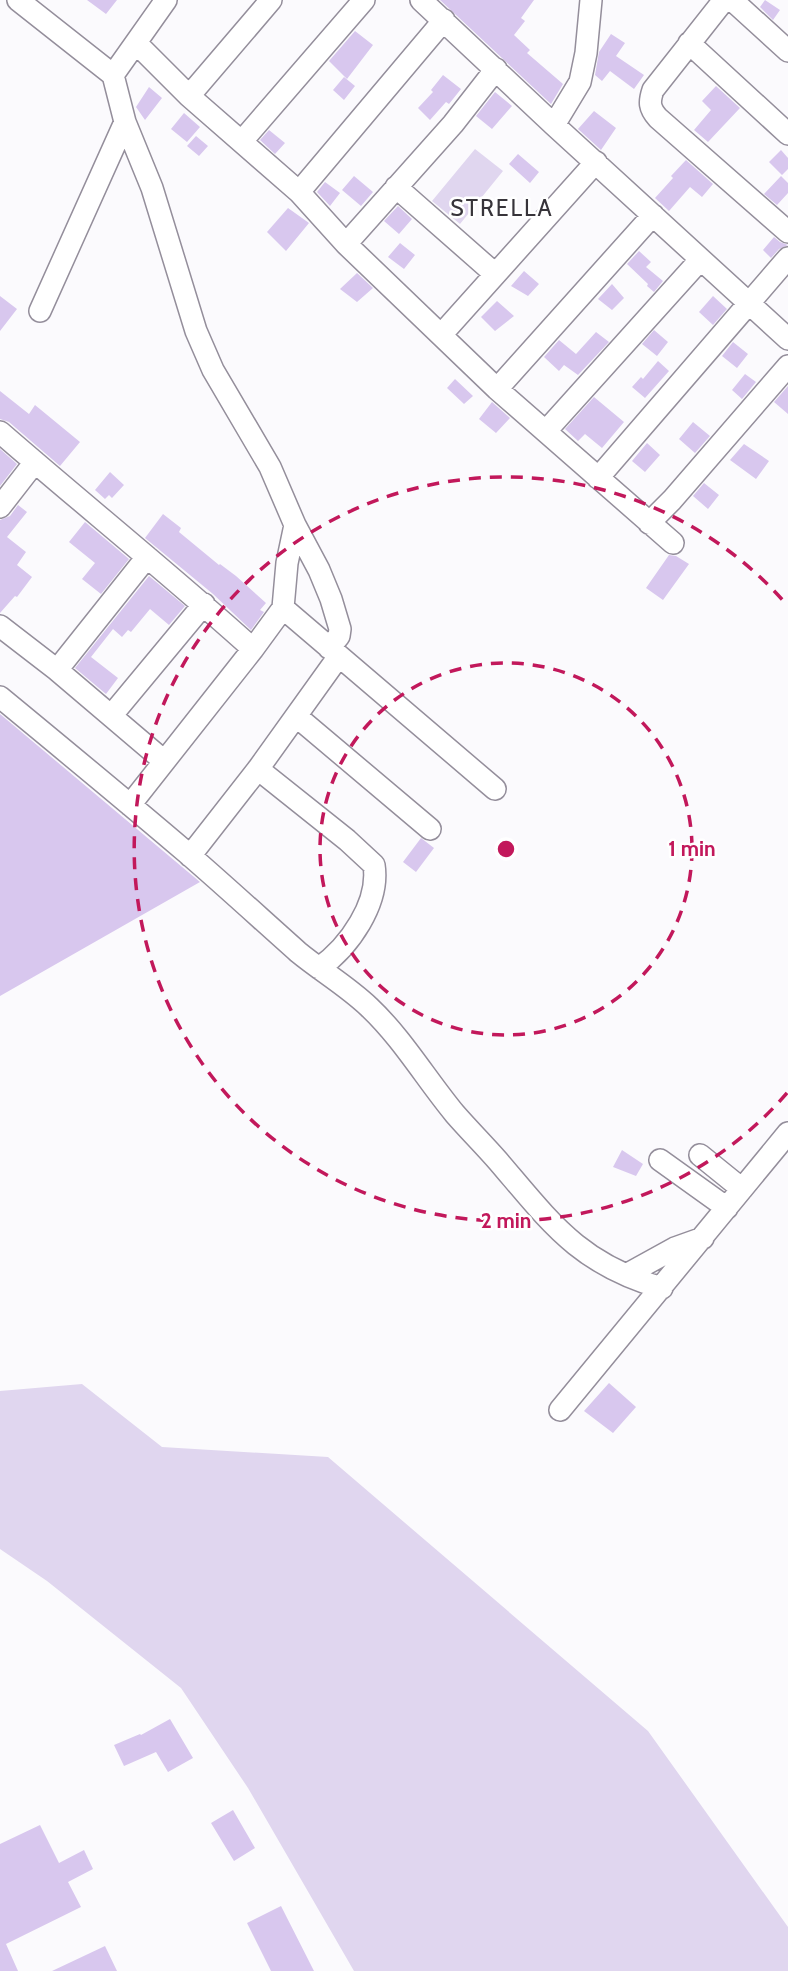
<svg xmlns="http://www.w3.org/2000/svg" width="788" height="1971" viewBox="0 0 788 1971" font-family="Cabin,sans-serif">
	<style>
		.green { fill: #e0d6ef }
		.building { fill: #d8c7ee }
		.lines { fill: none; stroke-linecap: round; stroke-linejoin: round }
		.minor-casing { stroke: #948e9b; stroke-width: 24 }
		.minor { stroke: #fff; stroke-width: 21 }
		.ring { fill: none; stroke: #c2185b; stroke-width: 3.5; stroke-dasharray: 12 9 }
		.labels { text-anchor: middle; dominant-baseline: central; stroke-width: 5; stroke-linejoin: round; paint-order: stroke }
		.neighbourhood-label { font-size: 23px; letter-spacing: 2px; fill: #37343a; stroke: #fff }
		.centre { fill: #c2185b; stroke: #fff; stroke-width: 3.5 }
		.ring-label { font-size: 21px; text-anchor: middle; font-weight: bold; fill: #c2185b; stroke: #fff; stroke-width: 5; stroke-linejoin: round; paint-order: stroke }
	</style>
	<rect width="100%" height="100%" fill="#fbfafd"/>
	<path class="green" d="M475,149L503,171L460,224L432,201Z
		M82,1384L162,1447L328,1457L648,1731L788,1927V1971H354L248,1788L181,1688L47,1581L0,1549V1391Z"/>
	<path class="building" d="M87,0H117L106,14Z
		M440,0H534L521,18L525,21L514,35L530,50L527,53L563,84L551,104Z
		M765,0L780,10L773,20L760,7Z
		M355,31L373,45L347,79L329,61Z
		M611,34L625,43L616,56L644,75L634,89L610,71L602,81L595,75L599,52Z
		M443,75L461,89L449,104L446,102L430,120L418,108L433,92L431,90Z
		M344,77L355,86L344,100L333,90Z
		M716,86L740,108L708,142L694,130L711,110L702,101Z
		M149,87L162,98L145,120L136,107Z
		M495,92L512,106L492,129L476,116Z
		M594,111L616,128L601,150L578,129Z
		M184,113L200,127L187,142L171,129Z
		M269,130L285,143L275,154L260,140Z
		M196,136L208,146L199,156L187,146Z
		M781,150L788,158V169L782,175L769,162Z
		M518,154L539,172L530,183L509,164Z
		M686,160L713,184L702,197L690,187L669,211L655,198L673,178L671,176Z
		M354,176L373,192L361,206L342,190Z
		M781,176L788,183V193L777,205L764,194Z
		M325,182L340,193L330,206L317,192Z
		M398,206L412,219L399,234L384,221Z
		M288,208L309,223L286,251L267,232Z
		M774,237L780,242L788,245L779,249L771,258L763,250Z
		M400,243L415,255L404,269L388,257Z
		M639,251L651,262L646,267L663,281L654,292L647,286L648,284L627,264Z
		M524,271L539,284L528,296L511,286Z
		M357,273L373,288L357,302L340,289Z
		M612,284L624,298L612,310L598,299Z
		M0,296L17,309L0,331Z
		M713,296L727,309L713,325L699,312Z
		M497,301L514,316L495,331L481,317Z
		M654,330L668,342L657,356L642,344Z
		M596,332L609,342L578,375L564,365L559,371L544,357L559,340L576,354Z
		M733,342L748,354L737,368L722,356Z
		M658,361L669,371L645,398L632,387L641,377L643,379Z
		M745,374L756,382L742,399L732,390Z
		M455,379L473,396L464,404L447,388Z
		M788,386V414L774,402Z
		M0,391L29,414L35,405L80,442L60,466L9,422L0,419Z
		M594,397L624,422L602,448L585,434L578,441L565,429Z
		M492,402L510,418L496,433L479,419Z
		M693,422L710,436L695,453L679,439Z
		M647,443L660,455L645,472L632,461Z
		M744,444L769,461L756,479L730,460Z
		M0,449L17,464L0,486Z
		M110,472L124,485L112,498L109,495L105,499L95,490Z
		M704,483L719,495L708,509L693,496Z
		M18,505L27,512L7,537L26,552L17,565L32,577L17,597L15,596L0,613V520L10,516Z
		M163,514L181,528L179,532L219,565L220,564L236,576L266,603L260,610L264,612L251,630L213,594L145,538Z
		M85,522L129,559L101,594L82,579L95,563L69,542Z
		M669,555L676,556L689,564L663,600L646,588Z
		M149,576L185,606L169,625L150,609L131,632L128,630L122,637L113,629L91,657L118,678L106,694L75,668Z
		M0,714L200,882L0,996Z
		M421,838L434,848L416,872L403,862Z
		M622,1150L643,1164L636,1176L613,1167Z
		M609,1383L636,1407L613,1433L584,1411Z
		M170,1719L193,1758L168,1772L156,1752L124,1766L114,1745L140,1734L141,1735Z
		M233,1810L255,1848L234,1861L211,1823Z
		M40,1825L59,1863L84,1850L93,1869L68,1882L81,1907L6,1944L18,1971H0V1844Z
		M281,1906L314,1971H271L247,1923Z
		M105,1946L117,1971H52Z"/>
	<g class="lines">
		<defs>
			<path id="minor" d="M18,0L113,75
				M421,0L554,125L788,339
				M724,0L653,90C649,102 649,108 658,118L788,232
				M732,0L788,51
				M136,43L189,96L299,192L346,244L497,389L673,543
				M689,43L788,134
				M113,75L125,122L152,188L196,331L213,370L270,467L295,525L319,570L331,599L340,629L339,636L329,648
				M113,75L166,0
				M189,96L271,0
				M554,125L580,82L586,53L591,0
				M242,141L364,0
				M396,187L495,274
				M299,192L444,20
				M346,244L453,124L496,69
				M40,311L125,122
				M441,335L596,162
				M497,389L653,215
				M546,431L700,260
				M0,432C84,505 171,575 253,649
				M598,478L788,258
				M0,507L35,462
				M649,523L672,500L788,366
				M283,608L495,789
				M0,626L57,670L164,761
				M57,670L147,557
				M0,697C63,749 125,800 187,853C224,885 261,919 298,952C321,971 347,986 369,1007C402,1038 426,1079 455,1114C469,1130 484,1145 498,1161C551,1223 579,1264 662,1288
				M111,716L204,604
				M296,716L430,829
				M258,769L347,840L374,865C380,903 349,947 319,968
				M130,805L253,649L283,608L287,563L295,525
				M190,856L258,769L339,656
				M700,1155L742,1189
				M660,1160L727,1208
				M626,1275L675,1248L703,1238
				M560,1410L788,1133"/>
		</defs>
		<use href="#minor" class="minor-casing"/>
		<use href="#minor" class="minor"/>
	</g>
	<g class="ring">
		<circle cx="506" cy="849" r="186"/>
		<path d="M787 1093A372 372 0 1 1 787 605"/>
	</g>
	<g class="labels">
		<g class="neighbourhood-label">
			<text x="502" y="208">STRELLA</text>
		</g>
	</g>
	<circle cx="506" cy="849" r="10" class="centre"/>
	<g class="ring-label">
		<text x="692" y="856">1 min</text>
		<text x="506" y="1228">2 min</text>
	</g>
</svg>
